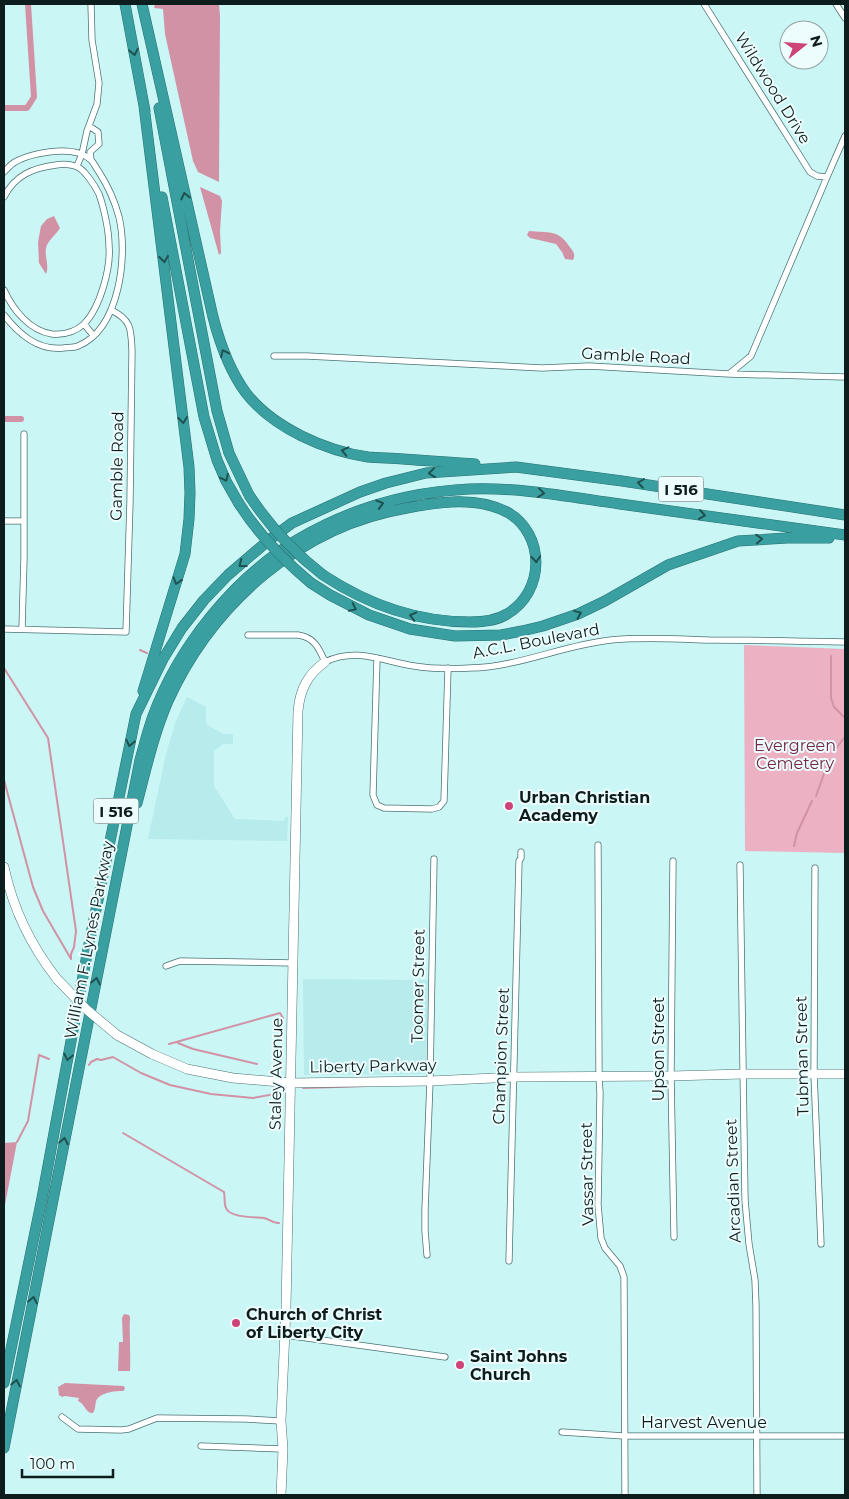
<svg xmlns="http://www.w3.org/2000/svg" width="849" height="1499" viewBox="0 0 849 1499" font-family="Montserrat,sans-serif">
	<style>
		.built { fill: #b7ebec }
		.green { fill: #ecb1c2 }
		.water { fill: #d292a5 }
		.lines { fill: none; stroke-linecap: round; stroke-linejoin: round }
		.stream { stroke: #d292a5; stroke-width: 2 }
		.canal { stroke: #d292a5; stroke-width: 6 }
		.street-casing { stroke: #4b7272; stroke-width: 7 }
		.secondary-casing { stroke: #4b7272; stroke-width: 10 }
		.highway-casing { stroke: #2a7272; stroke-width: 11 }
		.street { stroke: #fff; stroke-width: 5.5 }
		.secondary { stroke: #fff; stroke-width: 9 }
		.highway { stroke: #399fa0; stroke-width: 10 }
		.secondary-bridge-casing { stroke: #4b7272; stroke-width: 10; stroke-linecap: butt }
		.highway-bridge-casing { stroke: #2a7272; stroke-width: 11; stroke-linecap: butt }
		.secondary-bridge { stroke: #fff; stroke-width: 9 }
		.highway-bridge { stroke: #399fa0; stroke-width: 10 }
		.oneway { stroke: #1f5151 }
		.poi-dot { fill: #cd437a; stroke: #edfdfd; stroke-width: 2 }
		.labels { text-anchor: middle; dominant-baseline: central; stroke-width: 4; stroke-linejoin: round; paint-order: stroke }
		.shield { fill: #edfdfd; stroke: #506060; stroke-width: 1 }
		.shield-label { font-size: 15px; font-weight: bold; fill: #0d1d1d }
		.street-label { font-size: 16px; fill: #0d1d1d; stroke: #edfdfd }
		.park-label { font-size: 16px; fill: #732744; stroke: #edfdfd }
		.poi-label { font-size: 16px; font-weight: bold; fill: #0d1d1d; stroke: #edfdfd; text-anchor: start }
	</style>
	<rect width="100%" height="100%" fill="#cbf6f6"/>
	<path class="built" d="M187,697L206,707V724L223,734H233V744H223L214,751V786L235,819L284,821L285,817H288L287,841L148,839L166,754L176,721Z
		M303,979L428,980L426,1074L304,1075Z"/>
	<path class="green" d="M744,645L845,649V853L745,851Z"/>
	<path class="water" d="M155,4H219L220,16L219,182L198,172L193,161L165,34L163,9L154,8Z
		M200,187L220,196L222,201L220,231L221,253L219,255Z
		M54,216L60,228C57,233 50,239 47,245C43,254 50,265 46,274L39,263L38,242L41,226L47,219Z
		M529,231C548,233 558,229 569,246C573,251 576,254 573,260L565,259L562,252L556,244L530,238L527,235Z
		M17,1142L4,1210V1143Z
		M124,1314L129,1315L130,1317C129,1335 131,1353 130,1371H118L119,1342H123L122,1318Z
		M65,1383L124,1386L125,1389L123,1391C115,1391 100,1392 96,1401C95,1405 96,1408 93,1413C86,1414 85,1404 78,1401L79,1398L65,1396L62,1397L59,1395L58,1387Z"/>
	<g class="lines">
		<path class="stream" d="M140,650L147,653
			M831,656V698L834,707L845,718
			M4,668L48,738L76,931L74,947L71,954V959
			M833,752L845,737
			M4,780L33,887L43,911L71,959
			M816,796L829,760
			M794,846L797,833L812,801
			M178,1043L193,1049L257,1064
			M169,1044L280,1013L283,1018
			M89,1065L91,1062L97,1059L101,1060L113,1057L141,1073L170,1085L211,1094L253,1098L275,1094
			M303,1088L369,1086
			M123,1133L224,1192C225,1197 224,1204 226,1208C230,1218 255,1217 264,1218C269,1219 273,1223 279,1223
			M17,1142L28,1121L39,1055L49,1059"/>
		<path class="canal" d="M4,108H27L34,97L28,4
			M4,419H21"/>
		<defs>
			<path id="street" d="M704,4L810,172L817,176L827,177
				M836,4L845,18
				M89,126L98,132L99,144L90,152L91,160
				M77,166L82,154L87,131L97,104L99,83L92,40L91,4
				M4,172C7,169 11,164 15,162C27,155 48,151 62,151C72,151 84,153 91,160C94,163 96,168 99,172C108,186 115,202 119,217C128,255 120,329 78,346C74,348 68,347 63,348C37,351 18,333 4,315
				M4,197C15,175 33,168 56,165C62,164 69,164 75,166C84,168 95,186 99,194C104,208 109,231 109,246C111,268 100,308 84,324C75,332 63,335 52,334C30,331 13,310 4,290
				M84,324L93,335
				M274,356H307L542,368L589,366L729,374L751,356L827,177L845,136
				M729,374L845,377
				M4,521H23
				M4,629L126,632L130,502L132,351C131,330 132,320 111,310
				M22,629L24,558V434
				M248,635H298C314,637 319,648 325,662C356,647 382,661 414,666C432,669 451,669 470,668C519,667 563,645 611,640C644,637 676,639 709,640C755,640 800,641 845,642
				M377,658L373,795L377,805L384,808L432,809L439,807L444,801L448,668
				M598,845L599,1077L600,1093L598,1205L601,1238L605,1248L620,1266L624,1277L625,1495
				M673,861L671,1076L674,1237
				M740,865L745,1200L749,1244L755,1280L756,1306L757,1495
				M815,868L814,1074L821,1244
				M166,966L180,961L293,963
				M427,1255L425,1231V1210L430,1081L434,859
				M509,1261L519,861L521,858V852
				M285,1335L445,1357
				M62,1417L78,1429L121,1430L129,1429L157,1418L246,1419L281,1421
				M562,1432L624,1436H845
				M201,1446L283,1449"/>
			<path id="secondary" d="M4,867C13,909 31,946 57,979
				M117,1035L152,1054L187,1069L233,1078L291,1083L430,1081L514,1077L671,1076L743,1074H845
				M281,1495L283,1449L281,1421L286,1308L298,711C300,689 308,674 325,662"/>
			<path id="highway" d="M125,4L145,111
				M142,4L213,317C220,344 229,370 246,393C273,428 326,451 368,457C380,458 391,458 403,459C427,461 451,462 475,464
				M159,108L217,411L229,453L249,495
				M162,197L204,417L217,460L226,481L238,502
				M311,583L330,595L369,615L410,629L455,636L501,635L522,631L543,626L578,614L605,601L668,565L738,541L787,538H829
				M143,691L185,554L189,519L190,493L189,467L144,106
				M137,803C146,769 154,733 168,701C212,604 300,526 407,508C439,502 476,496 507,512C546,534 545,592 507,614C496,621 483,622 470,622C416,622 367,604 323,575
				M4,1383L42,1198L88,949L136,714L163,659L182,628L204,600L228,575L269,540L292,523L360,492L386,483L426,473L516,467L622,481L845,515
				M4,1448L140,760C144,745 148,730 153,716C179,646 234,578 297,540C349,509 409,492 469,489C520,487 570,497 620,504C695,514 770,525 845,535"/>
		</defs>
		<use href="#street" class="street-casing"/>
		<use href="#secondary" class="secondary-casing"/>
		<use href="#highway" class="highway-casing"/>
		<use href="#street" class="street"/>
		<use href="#secondary" class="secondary"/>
		<use href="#highway" class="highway"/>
		<defs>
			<path id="secondary-bridge" d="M57,979L86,1009L117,1035"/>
			<path id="highway-bridge" d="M249,495C270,527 292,551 323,575
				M238,502C258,534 282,559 311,583"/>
		</defs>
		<use href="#secondary-bridge" class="secondary-bridge-casing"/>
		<use href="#highway-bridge" class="highway-bridge-casing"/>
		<use href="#secondary-bridge" class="secondary-bridge"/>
		<use href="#highway-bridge" class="highway-bridge"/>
	</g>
	<defs><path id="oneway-chevron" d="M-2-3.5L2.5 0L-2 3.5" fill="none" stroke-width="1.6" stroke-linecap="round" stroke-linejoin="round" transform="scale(1.25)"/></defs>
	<g class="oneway">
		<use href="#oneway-chevron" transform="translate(134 52) rotate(79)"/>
		<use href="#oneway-chevron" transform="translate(185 196) rotate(-103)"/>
		<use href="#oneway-chevron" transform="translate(164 259) rotate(83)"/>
		<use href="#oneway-chevron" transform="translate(224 353) rotate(-115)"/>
		<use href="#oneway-chevron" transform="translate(183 420) rotate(83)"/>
		<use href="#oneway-chevron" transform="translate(345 451) rotate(-167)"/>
		<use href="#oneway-chevron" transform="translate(432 473) rotate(174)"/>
		<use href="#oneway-chevron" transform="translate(225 478) rotate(65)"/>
		<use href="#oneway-chevron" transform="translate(641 483) rotate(-172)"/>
		<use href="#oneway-chevron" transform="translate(541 493) rotate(7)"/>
		<use href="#oneway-chevron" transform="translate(380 504) rotate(-17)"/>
		<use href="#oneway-chevron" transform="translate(702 515) rotate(8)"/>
		<use href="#oneway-chevron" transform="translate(759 539) rotate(-4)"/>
		<use href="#oneway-chevron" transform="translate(536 559) rotate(86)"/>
		<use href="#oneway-chevron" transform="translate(242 564) rotate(142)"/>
		<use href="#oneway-chevron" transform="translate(177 581) rotate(107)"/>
		<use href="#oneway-chevron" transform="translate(353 608) rotate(26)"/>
		<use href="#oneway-chevron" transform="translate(578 614) rotate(-22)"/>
		<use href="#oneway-chevron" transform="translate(413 616) rotate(-166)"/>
		<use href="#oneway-chevron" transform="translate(130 743) rotate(102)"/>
		<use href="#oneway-chevron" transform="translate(96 981) rotate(-79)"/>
		<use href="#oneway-chevron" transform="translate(68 1057) rotate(101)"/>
		<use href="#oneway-chevron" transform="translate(64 1141) rotate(-79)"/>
		<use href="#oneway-chevron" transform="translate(33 1300) rotate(-79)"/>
		<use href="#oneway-chevron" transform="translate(16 1383) rotate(-79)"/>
	</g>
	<g class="poi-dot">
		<circle cx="509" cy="806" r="5"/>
		<circle cx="236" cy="1323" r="5"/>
		<circle cx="460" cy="1365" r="5"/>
	</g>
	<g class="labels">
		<g class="shield">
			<rect x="658.5" y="476.5" width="45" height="25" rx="4"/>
			<rect x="93.5" y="798.5" width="45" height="25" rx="4"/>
		</g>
		<g class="shield-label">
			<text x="681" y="489">I 516</text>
			<text x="116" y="811">I 516</text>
		</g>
		<g class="street-label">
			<text transform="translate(773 88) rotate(58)">Wildwood Drive</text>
			<text transform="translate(636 356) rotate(3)">Gamble Road</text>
			<text transform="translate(117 466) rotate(-89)">Gamble Road</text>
			<text transform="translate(536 641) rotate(-11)">A.C.L. Boulevard</text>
			<text transform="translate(89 940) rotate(-79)">William F. Lynes Parkway</text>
			<text transform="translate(418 986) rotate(-89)">Toomer Street</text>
			<text transform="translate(658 1049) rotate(-90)">Upson Street</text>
			<text transform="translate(501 1056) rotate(-88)">Champion Street</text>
			<text transform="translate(802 1056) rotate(-91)">Tubman Street</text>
			<text transform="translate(373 1066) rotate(-1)">Liberty Parkway</text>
			<text transform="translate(276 1074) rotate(-89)">Staley Avenue</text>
			<text transform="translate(587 1174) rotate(-91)">Vassar Street</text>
			<text transform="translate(733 1181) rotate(-92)">Arcadian Street</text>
			<text x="704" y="1422">Harvest Avenue</text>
		</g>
		<g class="park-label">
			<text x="795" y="745">Evergreen<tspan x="795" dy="18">Cemetery</tspan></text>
		</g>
		<g class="poi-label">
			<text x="519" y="797">Urban Christian<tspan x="519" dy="18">Academy</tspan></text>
			<text x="246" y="1314">Church of Christ<tspan x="246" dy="18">of Liberty City</tspan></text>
			<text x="470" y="1356">Saint Johns<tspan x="470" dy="18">Church</tspan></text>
		</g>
	</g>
	<rect width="849" height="1499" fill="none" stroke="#0d1d1d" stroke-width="10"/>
	<g transform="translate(804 45) rotate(73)"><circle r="24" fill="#edfdfd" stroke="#93a3a3"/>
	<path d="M0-4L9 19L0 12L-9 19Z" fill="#cd437a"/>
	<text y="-8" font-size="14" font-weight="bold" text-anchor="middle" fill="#0d1d1d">N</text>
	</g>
	<path d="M22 1469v8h91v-8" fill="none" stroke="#0d1d1d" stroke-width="2.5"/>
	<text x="30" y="1469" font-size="15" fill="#0d1d1d" stroke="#edfdfd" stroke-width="4" paint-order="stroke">100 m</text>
</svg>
